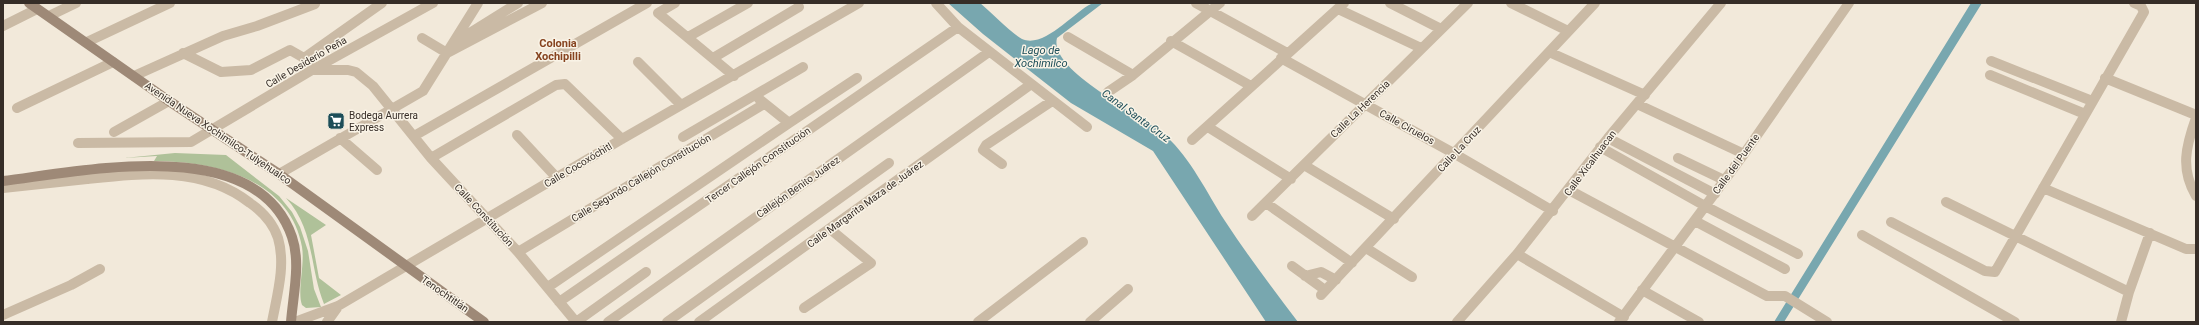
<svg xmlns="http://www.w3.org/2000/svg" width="2199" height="325" viewBox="0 0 2199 325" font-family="Roboto,sans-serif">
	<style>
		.green { fill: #afc199 }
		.water { fill: #78a7af }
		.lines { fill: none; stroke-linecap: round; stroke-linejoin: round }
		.minor { stroke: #cabaa5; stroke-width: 10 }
		.secondary { stroke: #9e8977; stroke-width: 10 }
		.labels { text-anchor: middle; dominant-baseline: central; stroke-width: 3; stroke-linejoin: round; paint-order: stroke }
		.street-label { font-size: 10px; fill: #362d27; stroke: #f9f3e6 }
		.poi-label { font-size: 10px; fill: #362d27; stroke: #f9f3e6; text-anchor: start }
		.neighbourhood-label { font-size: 11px; font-weight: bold; fill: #86431f; stroke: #f9f3e6 }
		.water-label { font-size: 11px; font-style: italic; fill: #1c4d58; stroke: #f9f3e6 }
	</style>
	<rect width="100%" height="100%" fill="#f2e9da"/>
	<path class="green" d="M175,153L226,155L279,196L292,212L300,227L308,251L314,289L321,307L306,308L302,305C297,292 305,264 302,247C290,179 214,161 154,161L157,156L124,158Z
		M286,198L326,225L311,235L319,278L341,295L324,304C309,266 315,230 286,198Z"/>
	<path class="water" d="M948,3H980C991,12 1011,33 1022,39C1044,49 1074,12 1091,4C1094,2 1099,3 1103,3L1057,38C1048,71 1145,116 1166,136C1191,159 1207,193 1225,221C1248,256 1273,289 1298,322H1266L1153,151L1071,103L983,34Z
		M1971,3H1982L1784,322H1774Z"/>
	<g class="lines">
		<path class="minor" d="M675,3L658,13L734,76
			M936,3L958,27L1087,127
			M1196,3L1287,53
			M1390,3L1441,29
			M1511,3L1568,31
			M1338,9L1421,48
			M49,16L76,3
			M3,26L37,9
			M688,37L748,3
			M1068,37L1133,75
			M422,38L447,53L542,3
			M457,41L518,3
			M1171,41L1251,86
			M87,42L170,3
			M1549,52L1645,95
			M183,53L221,72L251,70L290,50L304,58L312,70H348L356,72L373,86L431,158L518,252L576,322
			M304,58L382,3
			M713,58L799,7
			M1281,58L1455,154L1553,211
			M1991,61L2092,101
			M638,62L681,105
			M1990,75L2085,114
			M134,76L223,36L257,26L315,4
			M2105,78L2196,115
			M1108,92L1133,75L1220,3
			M759,99L789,123L857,78
			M1637,104L1744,154
			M17,108L113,62
			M2196,118C2186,146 2180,169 2196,196
			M1208,127L1291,179
			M114,132L169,101
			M517,135L557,178
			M414,136L647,3
			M683,137L803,67
			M340,138L377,170
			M1608,138L1715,194
			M1192,140L1344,3
			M78,143L191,142L312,70L433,3
			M1600,147L1705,206L1798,254
			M431,158L556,85L565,84L622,139
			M1678,158L1724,180
			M1002,164L983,150L986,145L1052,101
			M1304,165L1394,219
			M279,174L423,91L478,3
			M3,188C31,185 59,182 87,179C143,173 203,166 250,203C263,212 273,223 278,238C286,265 277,295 272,322
			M2043,188L2186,249H2196
			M1569,190L1767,296H1785L1827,322
			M1946,202L2129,292
			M1266,203L1352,263
			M1252,216L1468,3
			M1695,221L1785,269
			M1891,222L1985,271L1995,272L2144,12L2141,6L2134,3
			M1862,235L2015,322
			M1366,248L1412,277
			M518,252L764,104
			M1517,254L1624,317
			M1292,266L1325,290
			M1305,276L1321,272L1336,280
			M548,287L789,123
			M1642,290L1699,322
			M1321,295L1595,3
			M559,302L958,27
			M804,308L871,263L830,229
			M3,315L71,285L100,269
			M295,322L338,306L622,139L859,3
			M327,322L337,308
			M576,322L646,272
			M608,322L989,52
			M667,322L889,163
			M699,322L1030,85
			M978,322L1083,242
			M1090,322L1128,289
			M1457,322L1517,254L1608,138L1721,3
			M1619,322L1744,154L1849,3
			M2121,322L2129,292L2150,233"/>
		<path class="secondary" d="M29,3L169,101L279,174L484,322
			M3,181C85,171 257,133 292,237C301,263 293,295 291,322"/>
	</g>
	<defs>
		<symbol id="supermarket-square" viewBox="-11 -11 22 22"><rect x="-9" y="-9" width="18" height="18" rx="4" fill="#1c4d58" stroke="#f9f3e6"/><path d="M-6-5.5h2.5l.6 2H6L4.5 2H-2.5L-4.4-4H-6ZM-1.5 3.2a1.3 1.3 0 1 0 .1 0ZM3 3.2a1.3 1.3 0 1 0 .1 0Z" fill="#fff"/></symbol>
	</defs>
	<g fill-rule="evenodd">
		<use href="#supermarket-square" x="326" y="111" width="20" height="20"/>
	</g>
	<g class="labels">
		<g class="street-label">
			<text transform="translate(306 62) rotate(-30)">Calle Desiderio Peña</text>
			<text transform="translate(1360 109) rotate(-44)">Calle La Herencia</text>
			<text transform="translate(1407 127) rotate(29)">Calle Ciruelos</text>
			<text transform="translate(218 133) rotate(34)">Avenida Nueva Xochimilco-Tulyehualco</text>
			<text transform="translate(1459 149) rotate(-47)">Calle La Cruz</text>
			<text transform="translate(1590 163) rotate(-53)">Calle Xicalhuacan</text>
			<text transform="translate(1736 164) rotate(-54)">Calle del Puente</text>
			<text transform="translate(578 165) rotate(-31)">Calle Cocoxóchitl</text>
			<text transform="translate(758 165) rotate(-35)">Tercer Callejón Constitución</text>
			<text transform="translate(641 178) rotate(-31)">Calle Segundo Callejón Constitución</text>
			<text transform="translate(798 187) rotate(-35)">Callejón Benito Juárez</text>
			<text transform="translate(865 204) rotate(-36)">Calle Margarita Maza de Juárez</text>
			<text transform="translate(484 215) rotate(47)">Calle Constitución</text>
			<text transform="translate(445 294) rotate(35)">Tenochtitlán</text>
		</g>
		<g class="poi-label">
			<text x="349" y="115">Bodega Aurrera<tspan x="349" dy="12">Express</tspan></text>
		</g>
		<g class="neighbourhood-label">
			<text x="558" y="43">Colonia<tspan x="558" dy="13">Xochipilli</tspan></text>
		</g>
		<g class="water-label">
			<text x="1041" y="50">Lago de<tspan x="1041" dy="13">Xochimilco</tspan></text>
			<text transform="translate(1136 116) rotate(36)">Canal Santa Cruz</text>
		</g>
	</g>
	<rect width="2199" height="325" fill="none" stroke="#362d27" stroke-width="8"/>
</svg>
